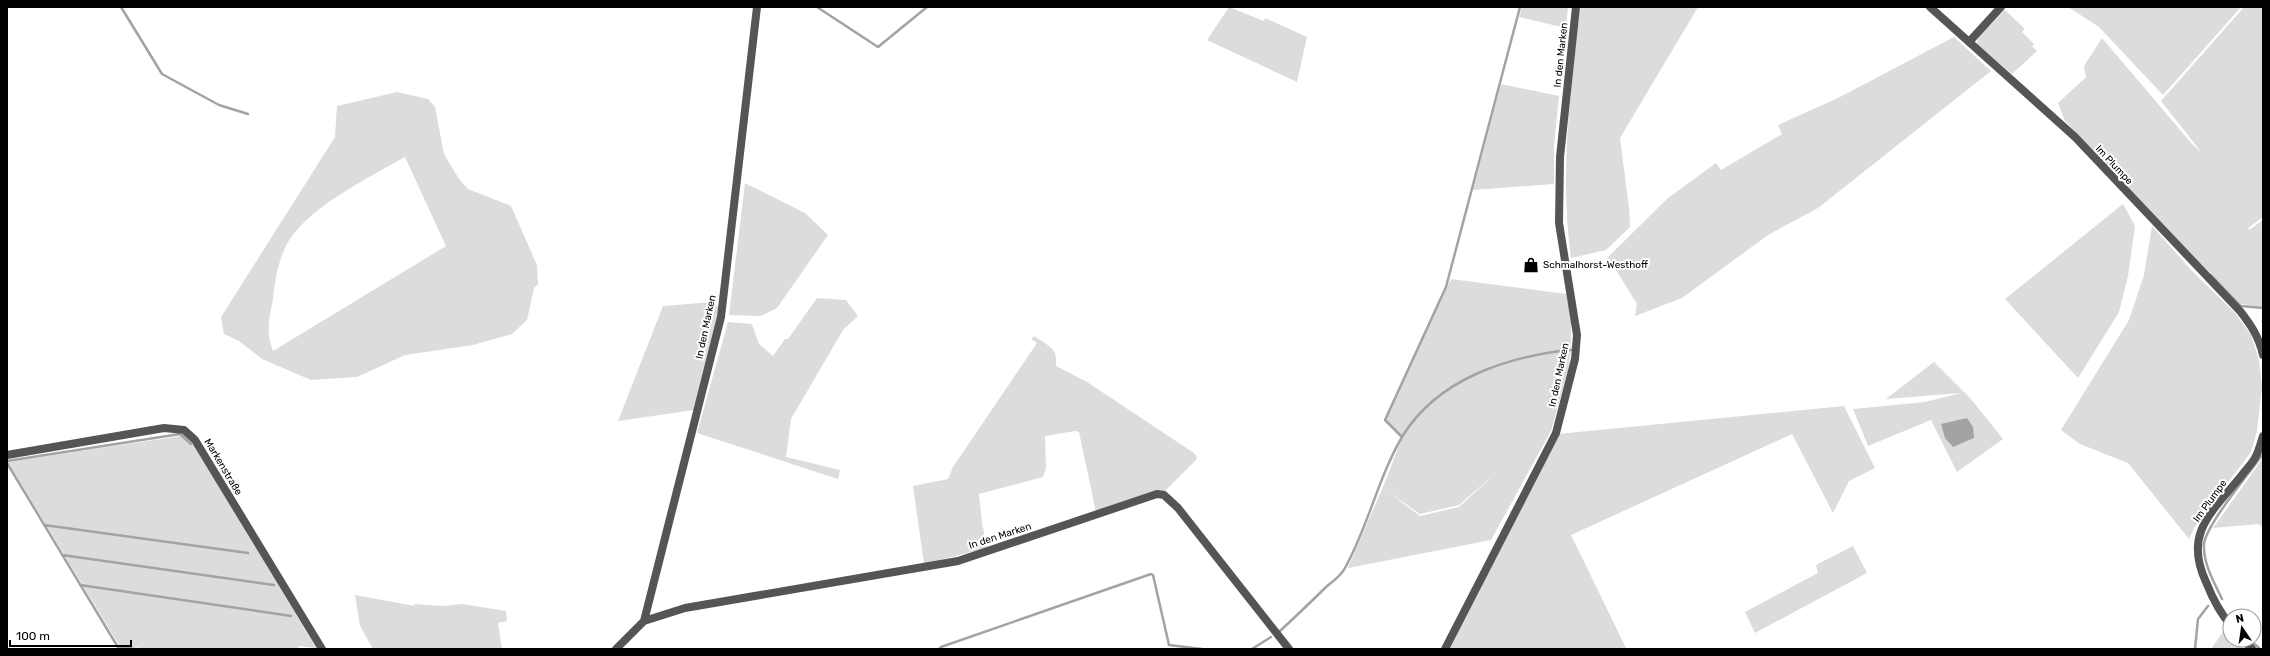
<svg xmlns="http://www.w3.org/2000/svg" width="2270" height="656" viewBox="0 0 2270 656" font-family="Rubik,sans-serif">
	<style>
		.green { fill: #dcdcdc; fill-rule: evenodd }
		.water { fill: #a3a3a3 }
		.lines { fill: none; stroke-linecap: round; stroke-linejoin: round }
		.stream { stroke: #a3a3a3; stroke-width: 2.5 }
		.minor { stroke: #555; stroke-width: 8 }
		.labels { text-anchor: middle; dominant-baseline: central; stroke-width: 4; stroke-linejoin: round; paint-order: stroke }
		.street-label { font-size: 10px; fill: #000; stroke: #fff }
		.poi-label { font-size: 10px; fill: #000; stroke: #fff; text-anchor: start }
	</style>
	<rect width="100%" height="100%" fill="#fff"/>
	<path class="green" d="M1229,7L1264,21L1265,18L1307,37L1297,82L1207,40Z
		M1522,7H1568L1566,28L1519,17Z
		M1580,7H1698L1620,138L1629,208L1630,227L1606,250L1571,258C1559,172 1571,93 1580,7Z
		M2068,7H2241L2163,95L2099,27Z
		M2244,7H2263V217L2248,228L2249,230L2263,220V307H2260L2241,304L2212,274L2199,264L2065,121L2058,103L2086,77L2084,66L2102,38L2192,144L2202,153L2161,101Z
		M2005,10L2025,29L2022,32L2034,44L2032,46L2037,51L2012,74L1977,44L1978,38Z
		M1954,37L1991,71L1818,208L1768,235L1682,298L1635,316L1637,304L1608,257L1668,198L1716,163L1721,170L1782,134L1778,125L1838,98Z
		M1501,84L1559,96L1554,146V184L1473,190Z
		M397,92L428,99L435,107L444,154L459,179L468,189L511,206L537,265L538,284L534,288L527,320L512,334L473,345L405,355L357,377L311,380L262,359L239,341L224,334L221,317L335,137L337,106ZM405,157L446,246L273,351C265,331 270,318 273,298C275,281 278,263 285,248C303,209 369,178 405,157Z
		M745,183L805,213L828,235L777,308L761,316L729,315Z
		M2123,204L2135,226L2128,276L2119,312L2078,378L2005,299Z
		M2152,226L2193,272L2235,313L2251,335L2259,360L2262,386L2257,431L2251,452L2194,528L2189,539L2128,463L2080,444L2061,430L2129,320L2144,275Z
		M1451,279L1566,294L1571,316V349L1568,371L1551,431L1491,540L1348,568L1383,487L1402,438L1385,420ZM1497,472L1459,507L1420,516L1384,489L1420,514L1459,505Z
		M817,298L846,300L858,316L843,330L791,419L786,457L840,470L838,479L697,433L728,322L752,324L759,344L773,356L785,339H788Z
		M713,302L719,308L717,320L694,410L618,421L663,306Z
		M1034,336C1048,346 1058,347 1056,366L1087,382L1194,453L1197,457L1196,460L1163,493L1096,512L1079,432L1075,431L1045,436L1046,468L1043,477L979,494L982,523L987,548L924,564L913,486L948,479L953,467L1037,343L1031,339Z
		M1934,362L1971,399L2003,439L1957,472L1931,420L1868,446L1853,409L1925,402L1961,393L1886,399Z
		M1844,406L1875,468L1849,481L1833,513L1792,434L1571,535L1626,648L1625,649H1448L1558,434Z
		M181,436L194,445L316,648L299,646L298,649H147L119,645L8,462Z
		M2263,458V527L2258,524L2213,528Z
		M1853,546L1867,573L1755,633L1745,612L1818,573L1816,565Z
		M355,595L415,606L414,604L443,606L462,604L506,611L507,621L498,623L502,649H449L448,647V649H373L360,626Z
		M2225,629L2230,635V640H2235L2243,649H2211Z"/>
	<path class="water" d="M1967,418L1973,427L1974,438L1953,447L1945,438L1941,424Z"/>
	<g class="lines">
		<path class="stream" d="M121,7L162,74L219,105L248,114
			M817,7L878,47L927,7
			M2211,275L2241,306L2263,308
			M2263,320V322
			M1402,437L1385,420L1446,287L1520,7
			M7,461L180,434L191,444
			M7,463L119,649
			M44,525L248,553
			M62,555L274,585
			M80,585L291,616
			M2222,599C2214,582 2203,564 2204,544C2206,525 2250,472 2263,454
			M1280,631C1295,617 1311,602 1326,587C1332,582 1341,576 1345,568C1368,527 1378,478 1402,437C1437,379 1508,356 1571,350
			M2250,640L2260,649
			M117,646L135,649
			M939,649L941,647L1151,574L1153,575L1169,645L1202,649
			M1252,649L1271,637
			M2195,649L2198,619L2208,606"/>
		<path class="minor" d="M1930,7L2075,137L2240,311C2251,325 2259,337 2263,355
			M1969,42L2001,7
			M7,455L164,428L184,430L195,440L322,649
			M644,621L721,317L757,7
			M2230,624C2219,612 2212,597 2206,582C2183,533 2212,512 2242,475C2246,469 2253,463 2256,456C2259,450 2261,442 2263,436
			M2244,640L2252,649
			M616,649L644,621L685,608L958,561L1157,494L1164,495L1178,508L1289,649
			M1445,649L1556,433L1575,359L1577,335L1559,223L1560,157L1576,7"/>
	</g>
	<defs>
		<symbol id="shop-bare" viewBox="-9 -9 18 18"><path d="M-5-2.5h2.3a2.7 3.5 0 0 1 5.4 0H5L5.5 6h-11ZM-1.5-2.5h3a1.5 2.3 0 0 0-3 0Z" fill="#000" stroke="#fff" stroke-width="2.5" paint-order="stroke"/></symbol>
	</defs>
	<g fill-rule="evenodd">
		<use href="#shop-bare" x="1520" y="254" width="22" height="22"/>
	</g>
	<g class="labels">
		<g class="street-label">
			<text transform="translate(1561 55) rotate(-84)">In den Marken</text>
			<text transform="translate(2114 165) rotate(47)">Im Plumpe</text>
			<text transform="translate(706 327) rotate(-78)">In den Marken</text>
			<text transform="translate(1559 375) rotate(-78)">In den Marken</text>
			<text transform="translate(223 467) rotate(59)">Markenstraße</text>
			<text transform="translate(2210 501) rotate(-54)">Im Plumpe</text>
			<text transform="translate(1000 536) rotate(-18)">In den Marken</text>
		</g>
		<g class="poi-label">
			<text x="1543" y="265">Schmalhorst-Westhoff</text>
		</g>
	</g>
	<rect width="2270" height="656" fill="none" stroke="#000000" stroke-width="16"/>
	<g transform="translate(2242 628) rotate(347)"><circle r="19" fill="#ffffff" stroke="#999999"/>
	<path d="M0-3L7 15L0 10L-7 15Z" fill="#000000"/>
	<text y="-6" font-size="11" font-weight="bold" text-anchor="middle" fill="#000000">N</text>
	</g>
	<path d="M10 640v6h121v-6" fill="none" stroke="#000000" stroke-width="2"/>
	<text x="16" y="640" font-size="12" fill="#000000" stroke="#ffffff" stroke-width="3" paint-order="stroke">100 m</text>
</svg>
